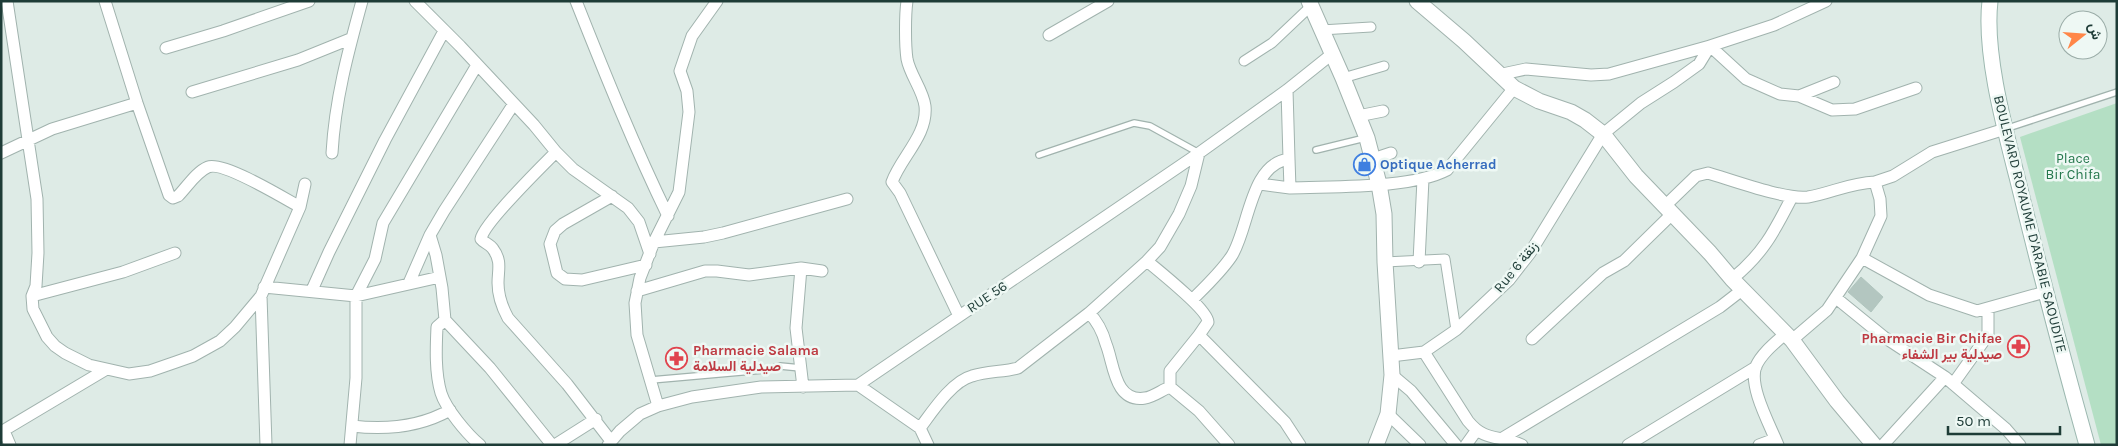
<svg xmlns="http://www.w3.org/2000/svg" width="2118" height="446" viewBox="0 0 2118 446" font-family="Karla,Vazirmatn,sans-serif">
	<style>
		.green { fill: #b4dfc4 }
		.building { fill: #b3c6c0; stroke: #b0c5be }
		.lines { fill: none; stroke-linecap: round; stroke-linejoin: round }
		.service-casing { stroke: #a1b3ae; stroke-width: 8 }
		.pedestrian-casing { stroke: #a1b3ae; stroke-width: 11 }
		.minor-casing { stroke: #a1b3ae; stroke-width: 13 }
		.tertiary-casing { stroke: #a1b3ae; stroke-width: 17 }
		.secondary-casing { stroke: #9cb8b0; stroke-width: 17 }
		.service { stroke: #fff; stroke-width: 5.5 }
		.pedestrian { stroke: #fff; stroke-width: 9 }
		.minor { stroke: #fff; stroke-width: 11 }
		.tertiary { stroke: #fff; stroke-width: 15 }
		.secondary { stroke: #fff; stroke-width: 15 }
		.labels { text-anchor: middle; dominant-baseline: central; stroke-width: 5; stroke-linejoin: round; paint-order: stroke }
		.park-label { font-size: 14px; fill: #24774c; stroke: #eef8f4 }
		.shop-label { font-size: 14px; font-weight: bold; fill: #366cbe; stroke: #eef8f4; text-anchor: start }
		.street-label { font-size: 14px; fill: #1e3c37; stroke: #eef8f4 }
		.health-label { font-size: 14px; font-weight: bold; fill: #be3a42; stroke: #eef8f4; text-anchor: end }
	</style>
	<rect width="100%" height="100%" fill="#deebe6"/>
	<path class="green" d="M2117,103V445H2101L2020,137Z"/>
	<path class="building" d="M1861,277L1883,297L1871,312L1848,292Z"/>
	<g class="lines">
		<defs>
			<path id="service" d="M2005,129L2117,92
				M1316,150L1365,138
				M1039,155L1134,123L1150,126L1199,153
				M651,380L765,370L780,366L801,368"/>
			<path id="pedestrian" d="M1321,30L1371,27
				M1244,61L1272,43L1310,7
				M1343,78L1384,66
				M1385,262L1445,259L1456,330"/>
			<path id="minor" d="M7,1L37,199L38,253L36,286L32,296L33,309L47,337L55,346L65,353L89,365L129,374L150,371L176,362L193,356L220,341L235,327L261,296L300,207L305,184
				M105,1L137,103L169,195L173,198L178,196C187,187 196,172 208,167C223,161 284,198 300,207
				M415,1L460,46L534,125L556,152L573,169L628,208L639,222L650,254
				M576,1C605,74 634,146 668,216
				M907,1C905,15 905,45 907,59C910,75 923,90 925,106C928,135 901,157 892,182L900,193L959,316
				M1049,35L1108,1
				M166,48L223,31L309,1
				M1498,75L1526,69L1591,75L1609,74L1710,46L1746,79L1780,94L1799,96L1832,110L1855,109L1916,88
				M192,92L298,60L350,39
				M1799,96L1834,82
				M1358,116L1383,111
				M556,152C542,166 483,224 481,239C484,243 490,244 493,249C502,261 498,270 498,283C498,296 502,307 508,318L567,384L611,441
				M1,153L52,129L137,103
				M332,153C335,100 348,52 362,1
				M1289,159L1290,188C1332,186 1411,189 1447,170L1514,88
				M1373,159L1391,153
				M1260,184L1290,188
				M612,196L563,224L555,231L550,244L557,273L565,279L582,280L646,265
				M1666,205L1696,176L1708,173C1732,180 1786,200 1808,197C1832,193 1849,183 1875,182
				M430,235L436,255L442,288L445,320L490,368L552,445
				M654,242L704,237L723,233L847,199
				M1862,258L1929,295L1977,311L2045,292
				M1147,261C1159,271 1208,310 1208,322L1199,335L1285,422L1300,445
				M1419,262L1423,179
				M801,268L796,328L803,387
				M1732,279C1763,254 1774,232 1792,197
				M409,283L430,235L444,211L513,105
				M264,287L356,296L440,277
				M312,290L329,252L385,140L444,31
				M637,291L705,271H717L749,275L801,268L822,271
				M32,296L123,272L175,253
				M261,296L266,445
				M1836,298L1884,337L1945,377L2006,429L2020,445
				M1192,300C1205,287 1220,273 1231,257C1249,231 1249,164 1289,159L1287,90
				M1089,313C1097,321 1103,333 1106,344C1114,363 1114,403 1145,398C1153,397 1162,390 1170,387L1199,411L1229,445
				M445,320L437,327C436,348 435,373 441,393C446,409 467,434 480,445
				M1532,339L1603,273L1624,261L1672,214
				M1792,340L1827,310L1862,258L1881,216L1880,199L1875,182L1893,176L1932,152L2005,129
				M1424,352L1468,421C1486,443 1499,434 1522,445
				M1391,356L1424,352L1456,330L1509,280L1530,253L1603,134L1641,103L1674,82L1699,64L1710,46L1774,25L1826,1
				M1392,375L1411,391L1456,445
				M1953,384L1988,335V309
				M858,385L920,428L928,445
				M1170,387V371L1199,335
				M658,406L637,335L635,303L640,278L654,242L679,192L689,112L687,91L680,71L692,36L717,1
				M1388,414L1420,445
				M352,426C386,430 420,427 450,410
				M920,428C932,412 952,381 972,376C987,371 1003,372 1018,368L1089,313L1147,261L1160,247L1179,214L1191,186L1199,153
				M4,431L10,445
				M1,432L105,370
				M1501,439L1720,307L1742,290
				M350,445L356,378V296L375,259L383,223L477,65
				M555,445L596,419
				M608,445L620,431L640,414L658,406L692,397L761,387L858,385L1199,153L1287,90L1332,54
				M1466,445L1476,431
				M1628,445L1756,367
				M1759,445L1775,439
				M1778,445C1770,425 1748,386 1756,366C1762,353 1775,343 1785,334
				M1883,445L1945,377"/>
			<path id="tertiary" d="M1309,1L1343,78L1367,138L1379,184L1384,214L1385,262L1392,375L1388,414L1376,445
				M1417,1L1464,41L1514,88L1539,101L1571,112L1585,120L1603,134L1636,176L1710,253L1732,279L1792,340L1837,401L1874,445"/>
			<path id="secondary" d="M1990,1C1984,52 2004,126 2017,177C2039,267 2062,356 2087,445"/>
		</defs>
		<use href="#service" class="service-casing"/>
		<use href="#pedestrian" class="pedestrian-casing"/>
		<use href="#minor" class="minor-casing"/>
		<use href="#tertiary" class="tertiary-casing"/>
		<use href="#secondary" class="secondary-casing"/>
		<use href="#service" class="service"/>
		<use href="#pedestrian" class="pedestrian"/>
		<use href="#minor" class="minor"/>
		<use href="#tertiary" class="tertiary"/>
		<use href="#secondary" class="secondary"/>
	</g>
	<defs>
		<symbol id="shop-ring" viewBox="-11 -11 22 22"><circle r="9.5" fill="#eef8f4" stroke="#3f7fe0" stroke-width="1.5"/><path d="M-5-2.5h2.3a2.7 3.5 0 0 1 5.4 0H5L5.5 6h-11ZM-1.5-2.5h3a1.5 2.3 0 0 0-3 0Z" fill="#3f7fe0"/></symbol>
		<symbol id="pharmacy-ring" viewBox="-11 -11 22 22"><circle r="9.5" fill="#eef8f4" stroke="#e0444e" stroke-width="1.5"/><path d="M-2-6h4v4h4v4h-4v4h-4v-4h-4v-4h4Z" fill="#e0444e"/></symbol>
	</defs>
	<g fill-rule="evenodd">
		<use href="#shop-ring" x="1352" y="152" width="25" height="25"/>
		<use href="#pharmacy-ring" x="2006" y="334" width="25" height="25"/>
		<use href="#pharmacy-ring" x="664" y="346" width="25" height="25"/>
	</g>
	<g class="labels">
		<g class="park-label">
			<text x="2073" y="158">Place<tspan x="2073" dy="16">Bir Chifa</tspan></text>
		</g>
		<g class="shop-label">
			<text x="1380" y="164">Optique Acherrad</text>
		</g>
		<g class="street-label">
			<text transform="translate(2030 224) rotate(76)">BOULEVARD ROYAUME D'ARABIE SAOUDITE</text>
			<text transform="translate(1516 267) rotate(-51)">Rue 6 زنقة</text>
			<text transform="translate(987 297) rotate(-34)">RUE 56</text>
		</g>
		<g class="health-label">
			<text x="2002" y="338">Pharmacie Bir Chifae<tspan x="2002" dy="16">صيدلية بير الشفاء</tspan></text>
			<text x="693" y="350" text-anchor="start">Pharmacie Salama<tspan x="693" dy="16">صيدلية السلامة</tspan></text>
		</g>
	</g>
	<rect width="2118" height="446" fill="none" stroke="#1e3c37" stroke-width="5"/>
	<g transform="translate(2083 35) rotate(73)"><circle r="24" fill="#eef8f4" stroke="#9bada8"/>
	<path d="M0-4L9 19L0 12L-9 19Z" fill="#ff8648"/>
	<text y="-8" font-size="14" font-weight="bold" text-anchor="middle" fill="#1e3c37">ش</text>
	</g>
	<path d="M1948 426v8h112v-8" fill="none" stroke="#1e3c37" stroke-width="2.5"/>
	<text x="1956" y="426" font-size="15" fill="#1e3c37" stroke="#eef8f4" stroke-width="4" paint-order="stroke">50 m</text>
</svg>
